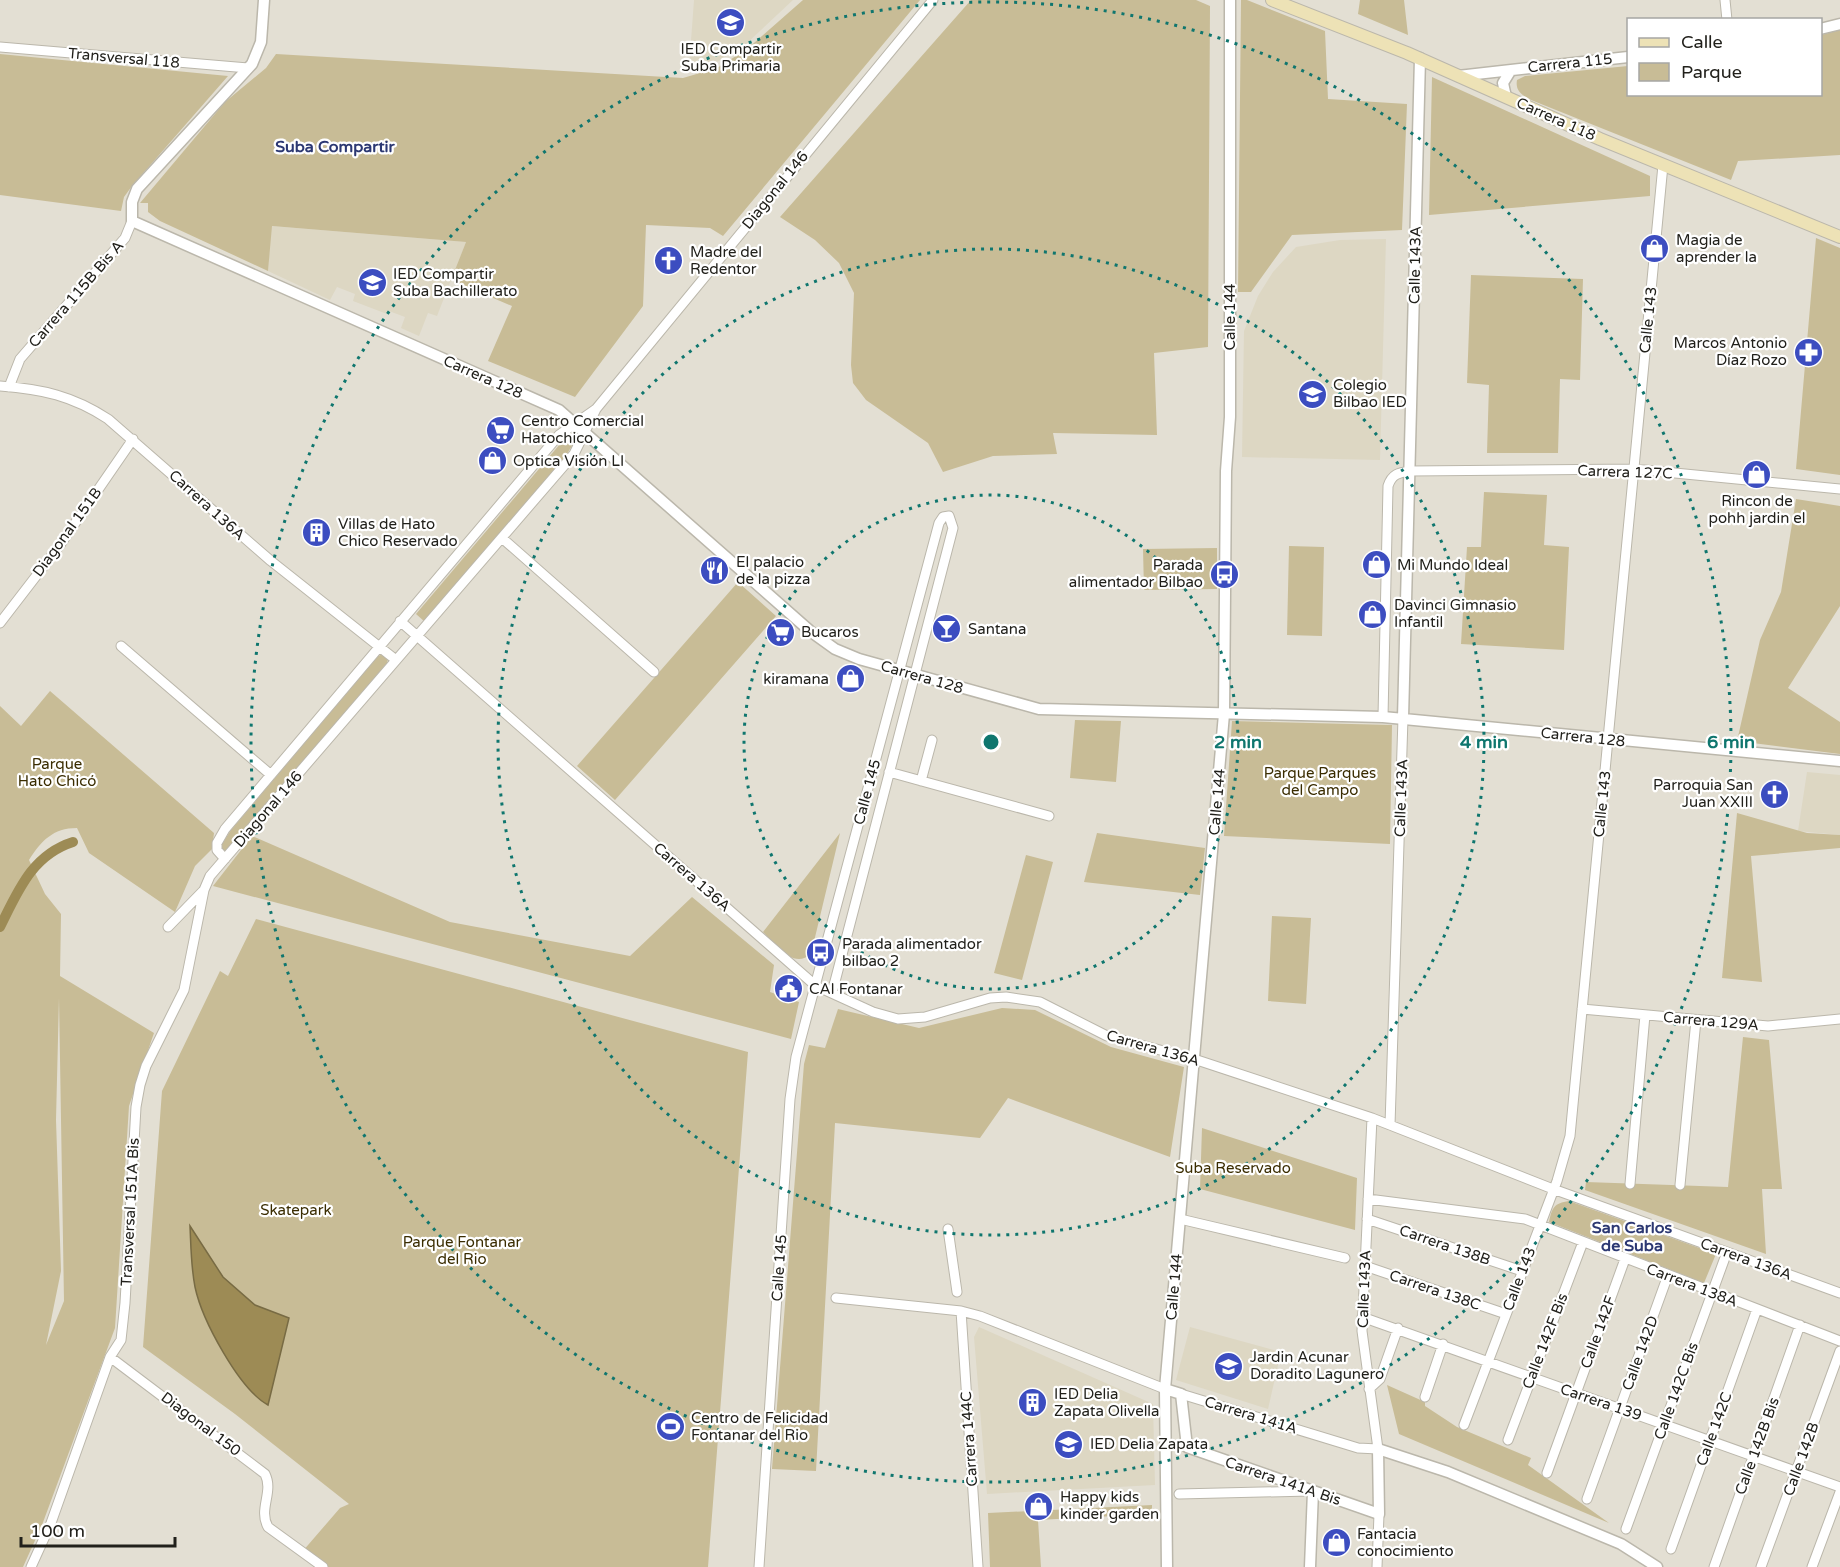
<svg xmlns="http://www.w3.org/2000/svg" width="1840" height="1567" viewBox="0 0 1840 1567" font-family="'Varela Round',sans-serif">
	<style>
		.built { fill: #ddd7c3 }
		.green { fill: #c8bc96; fill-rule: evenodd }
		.water { fill: #9d8b55; stroke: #786b44; stroke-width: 1.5 }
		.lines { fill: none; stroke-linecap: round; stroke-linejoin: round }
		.canal { stroke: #9d8b55; stroke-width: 10 }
		.minor-casing { stroke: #bbb7ab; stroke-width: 11 }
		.tertiary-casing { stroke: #bbb7ab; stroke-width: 13 }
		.secondary-casing { stroke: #bbb7ab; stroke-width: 14 }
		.minor { stroke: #fff; stroke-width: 9 }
		.tertiary { stroke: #fff; stroke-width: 10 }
		.secondary { stroke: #ede2b6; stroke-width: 12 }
		.ring { fill: none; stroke: #0f766e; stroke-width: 3; stroke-dasharray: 3 6 }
		.labels { text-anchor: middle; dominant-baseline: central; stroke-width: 4.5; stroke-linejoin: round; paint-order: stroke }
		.poi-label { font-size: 15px; fill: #21201b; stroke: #fff; text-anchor: start }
		.street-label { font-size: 15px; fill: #21201b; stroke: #fff }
		.park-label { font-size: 15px; fill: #3a2c00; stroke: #fff }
		.neighbourhood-label { font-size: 16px; font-weight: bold; fill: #2c3872; stroke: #fff }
		.centre { fill: #0f766e; stroke: #fff; stroke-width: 3 }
		.ring-label { font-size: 18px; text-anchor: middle; font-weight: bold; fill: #0f766e; stroke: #fff; stroke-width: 4.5; stroke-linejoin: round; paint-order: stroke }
	</style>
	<rect width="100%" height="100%" fill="#e3dfd3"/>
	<path class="built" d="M694,0H793L745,45L715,63L689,68Z
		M271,226L466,242L437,316L428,313L419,336L401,328L405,317L389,311L387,314L353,301L355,294L337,287L330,300L268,271Z
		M1386,239L1380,460L1242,457L1244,331L1258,296L1273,272L1296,247L1340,240Z
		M1807,772L1840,775V835L1798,831Z
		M979,1327L1153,1404L1155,1485L987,1494L974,1337Z
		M1190,1327L1281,1352L1268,1409L1176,1380Z"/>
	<path class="green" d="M803,0H920L723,236L710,228L646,225L643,306L575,397L488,361L512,306L451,280L466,242L272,226L268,271L160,221L148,212V203H140L225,102L266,68L276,54L683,78L717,68L747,49Z
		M971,0H1196L1210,6L1208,347L1154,353L1157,435L1053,433L1057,454L993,456L943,472L928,443L866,400L853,383L851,365L854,293L839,263L815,240L780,217Z
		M1241,0H1247L1325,31L1328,99L1407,104L1402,230L1292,235L1251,292H1238Z
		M1360,0H1404L1408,35L1358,14Z
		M1840,30V155L1738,161L1731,180L1531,100C1522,95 1515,91 1517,80L1525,76L1628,66V94H1820L1821,35Z
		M0,54L228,76L132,186L124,197L121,211L0,195Z
		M1432,77L1650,176V196L1429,215Z
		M1816,238L1840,248V475L1796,469Z
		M1471,275L1583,279L1580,380L1560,379L1558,453H1487L1489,385L1467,383Z
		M571,431L578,436L562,462L425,622L416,614Z
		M1484,492L1547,495L1544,545L1569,547L1564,650L1461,644L1467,547H1481Z
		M1796,499L1840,506V606L1788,688L1840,722V754L1737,741L1760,640L1781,592Z
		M1289,546L1324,547L1322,636L1287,635Z
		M1217,548V589L1144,590L1143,549Z
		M738,582L776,616L615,800L577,766Z
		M383,654L388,659L387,663L227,850H223L220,847L231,830L378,656Z
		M50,691L214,833L212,849L195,866L175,912L89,853L77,828C53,828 41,841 29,860L45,894L61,914L60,976L154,1033L129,1106L115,1328L42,1525L23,1567H0V706L21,726ZM59,998L64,1301L46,1345L61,1271L56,1120Z
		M1075,720L1121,721L1116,782L1070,778Z
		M1232,721L1392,725L1390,844L1224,836Z
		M1737,813L1807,833L1840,835V848L1751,856L1762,982L1722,978Z
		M840,833L811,954C793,970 775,944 763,932Z
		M1097,833L1205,848L1200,895L1084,882Z
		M252,836L450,922L630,956L692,897L774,965L770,992L799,1002L791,1039L213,886Z
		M1026,855L1053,862L1022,980L994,973Z
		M1272,916L1311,918L1306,1004L1268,1001Z
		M256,919L748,1052L708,1567H322L302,1552L340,1508L349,1504L235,1414L143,1347L162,1091L220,971L228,976Z
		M1002,1008L1035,1010L1111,1047L1184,1067L1170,1157L1008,1098L980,1138L835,1123L816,1471L772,1469L804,1064L809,1045L825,1048L838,1009L919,1028Z
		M1743,1037L1769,1040L1782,1189H1762L1766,1254L1585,1190L1586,1182L1728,1187Z
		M1202,1128L1357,1178L1355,1230L1200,1189Z
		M1569,1201L1716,1254L1704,1283L1549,1222C1552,1208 1554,1203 1569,1201Z
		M1387,1385L1425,1402V1406L1457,1427L1531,1458L1528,1465L1609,1523L1399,1434Z
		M1152,1505V1514L1038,1520L1041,1567H990L988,1513Z"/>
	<path class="water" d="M190,1226L223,1277L255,1305L289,1318L268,1405C239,1389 202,1320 195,1287C191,1267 191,1247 190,1226Z"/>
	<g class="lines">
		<path class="canal" d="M0,927C18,891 32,855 73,842"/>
		<defs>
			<path id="minor" d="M1725,0L1727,20
				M0,47L248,68
				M0,386C42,389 73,396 108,419L271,561L396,660
				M9,387L20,359L125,238L132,221
				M502,538L654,672
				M400,621L816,986L873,1012L898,1019L925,1017L990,998L1006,997L1040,1002L1107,1036L1194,1059L1372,1118L1553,1189L1840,1293
				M0,623L60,545L133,439
				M121,646L271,775
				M1383,717L1388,486C1392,474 1398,473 1410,471L1634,469L1840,489
				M889,772L1049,816
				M921,781L932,740
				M225,859L217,850V843L225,829L559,435L596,409
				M168,927L204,890
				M1582,1009L1768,1026L1840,1019
				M1390,1125L1403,718
				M1630,1184L1645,1015
				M1680,1185L1696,1020
				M1368,1199L1525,1219L1840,1341
				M1180,1219L1345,1258
				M1367,1219L1522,1271
				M948,1229L957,1292
				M1365,1266L1506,1314
				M836,1298L961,1311L980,1316L1165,1389
				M961,1311L978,1567
				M1362,1317L1840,1487
				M110,1357L265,1474C274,1492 258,1509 268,1527L323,1567
				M1369,1389L1380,1379L1398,1328
				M1181,1394L1358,1448L1378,1449L1362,1331L1372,1118
				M1425,1397L1443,1344
				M1464,1425L1557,1181L1570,1136L1663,165
				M1508,1440L1583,1242
				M1547,1473L1625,1259
				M1179,1494L1310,1491
				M1587,1499L1668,1275
				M1626,1529L1727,1252
				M1671,1549L1757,1309
				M31,1567L51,1523L110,1357L121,1340L125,1303L136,1107L140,1085L146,1066L184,990L204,890L210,876L574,454L596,409L933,0
				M759,1567L790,1099L796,1057L939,523L943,517L949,516L953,528L832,993
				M1377,1567L1379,1514
				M1714,1567L1800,1325
				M1761,1567L1840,1351
				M1812,1567L1840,1492"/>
			<path id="tertiary" d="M264,0L261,42L252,64L137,189L132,202V221L559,410L810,631L835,649L859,659L1039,709L1383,717L1840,761
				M1820,29L1840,24
				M1458,76L1628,57
				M1506,97L1503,83L1511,70
				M1403,718L1420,58
				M1165,1389L1181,1394L1187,1447L1379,1514L1378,1449L1448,1472L1621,1544L1657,1567
				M1167,1567L1165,1389L1224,714L1226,471L1230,417V0
				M1310,1567L1313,1491"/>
			<path id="secondary" d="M1272,0L1407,53L1600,139L1840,237"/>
		</defs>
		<use href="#minor" class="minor-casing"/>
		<use href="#tertiary" class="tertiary-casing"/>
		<use href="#secondary" class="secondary-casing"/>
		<use href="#minor" class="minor"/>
		<use href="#tertiary" class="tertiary"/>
		<use href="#secondary" class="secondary"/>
	</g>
	<g class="ring">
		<circle cx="991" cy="742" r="247"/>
		<circle cx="991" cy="742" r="493"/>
		<circle cx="991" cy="742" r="740"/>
	</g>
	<defs>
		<symbol id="school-disc" viewBox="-11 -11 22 22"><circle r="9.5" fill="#3c4dc0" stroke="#fff"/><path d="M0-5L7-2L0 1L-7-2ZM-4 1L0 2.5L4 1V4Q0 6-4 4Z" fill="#fff"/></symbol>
		<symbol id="shop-disc" viewBox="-11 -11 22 22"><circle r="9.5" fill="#3c4dc0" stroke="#fff"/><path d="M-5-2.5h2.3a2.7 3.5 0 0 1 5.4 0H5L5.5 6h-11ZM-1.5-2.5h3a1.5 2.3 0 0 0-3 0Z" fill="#fff"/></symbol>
		<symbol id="church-disc" viewBox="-11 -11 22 22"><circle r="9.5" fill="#3c4dc0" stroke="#fff"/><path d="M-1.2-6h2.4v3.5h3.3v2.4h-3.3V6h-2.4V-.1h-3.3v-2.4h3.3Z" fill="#fff"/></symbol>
		<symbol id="pharmacy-disc" viewBox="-11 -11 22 22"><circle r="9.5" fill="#3c4dc0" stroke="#fff"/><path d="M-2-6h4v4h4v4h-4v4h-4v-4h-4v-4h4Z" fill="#fff"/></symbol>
		<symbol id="supermarket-disc" viewBox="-11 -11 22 22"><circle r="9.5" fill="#3c4dc0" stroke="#fff"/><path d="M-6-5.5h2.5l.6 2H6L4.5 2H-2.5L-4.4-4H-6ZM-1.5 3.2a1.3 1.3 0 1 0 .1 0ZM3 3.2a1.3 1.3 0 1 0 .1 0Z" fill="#fff"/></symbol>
		<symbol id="building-disc" viewBox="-11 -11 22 22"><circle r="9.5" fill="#3c4dc0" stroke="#fff"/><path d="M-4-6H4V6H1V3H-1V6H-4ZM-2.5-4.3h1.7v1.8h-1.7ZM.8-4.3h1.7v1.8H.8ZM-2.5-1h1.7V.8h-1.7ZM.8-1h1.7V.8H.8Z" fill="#fff"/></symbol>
		<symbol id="restaurant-disc" viewBox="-11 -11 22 22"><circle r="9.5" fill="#3c4dc0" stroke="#fff"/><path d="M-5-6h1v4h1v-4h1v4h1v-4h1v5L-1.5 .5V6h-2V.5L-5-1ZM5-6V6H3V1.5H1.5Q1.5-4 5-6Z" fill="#fff"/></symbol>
		<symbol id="bus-disc" viewBox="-11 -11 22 22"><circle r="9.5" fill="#3c4dc0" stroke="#fff"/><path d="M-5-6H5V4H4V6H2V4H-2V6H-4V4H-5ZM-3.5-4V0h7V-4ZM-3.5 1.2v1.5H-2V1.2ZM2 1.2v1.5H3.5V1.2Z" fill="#fff"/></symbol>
		<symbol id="bar-disc" viewBox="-11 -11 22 22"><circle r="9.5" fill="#3c4dc0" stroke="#fff"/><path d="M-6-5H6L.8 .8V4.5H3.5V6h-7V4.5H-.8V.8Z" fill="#fff"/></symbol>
		<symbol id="civic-disc" viewBox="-11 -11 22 22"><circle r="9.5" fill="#3c4dc0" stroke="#fff"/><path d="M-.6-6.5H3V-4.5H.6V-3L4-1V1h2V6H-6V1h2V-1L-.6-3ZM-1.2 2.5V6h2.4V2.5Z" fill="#fff"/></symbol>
		<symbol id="stadium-disc" viewBox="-11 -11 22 22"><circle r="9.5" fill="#3c4dc0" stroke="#fff"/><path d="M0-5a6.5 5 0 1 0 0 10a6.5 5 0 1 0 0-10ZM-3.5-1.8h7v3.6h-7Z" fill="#fff"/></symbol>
	</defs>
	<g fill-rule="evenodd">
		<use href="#school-disc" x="714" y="6" width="33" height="33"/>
		<use href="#shop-disc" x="1638" y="232" width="33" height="33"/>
		<use href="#church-disc" x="652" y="244" width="33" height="33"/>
		<use href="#school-disc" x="356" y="266" width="33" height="33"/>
		<use href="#pharmacy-disc" x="1792" y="336" width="33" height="33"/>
		<use href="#school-disc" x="1296" y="378" width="33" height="33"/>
		<use href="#supermarket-disc" x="484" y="414" width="33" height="33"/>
		<use href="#shop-disc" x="476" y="444" width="33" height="33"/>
		<use href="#shop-disc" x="1740" y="458" width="33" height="33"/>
		<use href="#building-disc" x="300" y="516" width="33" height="33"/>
		<use href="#shop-disc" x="1360" y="548" width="33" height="33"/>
		<use href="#restaurant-disc" x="698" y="554" width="33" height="33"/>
		<use href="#bus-disc" x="1208" y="558" width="33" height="33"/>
		<use href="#shop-disc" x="1356" y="598" width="33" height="33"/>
		<use href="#bar-disc" x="930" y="612" width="33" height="33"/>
		<use href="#supermarket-disc" x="764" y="616" width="33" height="33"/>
		<use href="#shop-disc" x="834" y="662" width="33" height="33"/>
		<use href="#church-disc" x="1758" y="778" width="33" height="33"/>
		<use href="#bus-disc" x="804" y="936" width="33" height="33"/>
		<use href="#civic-disc" x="772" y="972" width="33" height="33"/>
		<use href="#school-disc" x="1212" y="1350" width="33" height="33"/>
		<use href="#building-disc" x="1016" y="1386" width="33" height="33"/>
		<use href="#stadium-disc" x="654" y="1410" width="33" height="33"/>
		<use href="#school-disc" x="1052" y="1428" width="33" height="33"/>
		<use href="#shop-disc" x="1022" y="1490" width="33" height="33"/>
		<use href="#shop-disc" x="1320" y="1526" width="33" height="33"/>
	</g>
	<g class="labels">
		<g class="poi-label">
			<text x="731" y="49" text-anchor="middle">IED Compartir<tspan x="731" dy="17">Suba Primaria</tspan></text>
			<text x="1676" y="240">Magia de<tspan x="1676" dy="17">aprender la</tspan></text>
			<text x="690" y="252">Madre del<tspan x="690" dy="17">Redentor</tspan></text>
			<text x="393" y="274">IED Compartir<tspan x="393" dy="17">Suba Bachillerato</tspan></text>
			<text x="1787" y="343" text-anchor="end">Marcos Antonio<tspan x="1787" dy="17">Díaz Rozo</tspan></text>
			<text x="1333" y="385">Colegio<tspan x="1333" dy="17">Bilbao IED</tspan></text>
			<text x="521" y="421">Centro Comercial<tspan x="521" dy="17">Hatochico</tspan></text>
			<text x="513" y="461">Optica Visión LI</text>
			<text x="1757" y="501" text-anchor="middle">Rincon de<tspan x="1757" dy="17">pohh jardin el</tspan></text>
			<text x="338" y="524">Villas de Hato<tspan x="338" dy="17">Chico Reservado</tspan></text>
			<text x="736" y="562">El palacio<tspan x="736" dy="17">de la pizza</tspan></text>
			<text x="1203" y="565" text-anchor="end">Parada<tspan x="1203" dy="17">alimentador Bilbao</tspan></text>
			<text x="1397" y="565">Mi Mundo Ideal</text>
			<text x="1394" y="605">Davinci Gimnasio<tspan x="1394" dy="17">Infantil</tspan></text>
			<text x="968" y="629">Santana</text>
			<text x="801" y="632">Bucaros</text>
			<text x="829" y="679" text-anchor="end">kiramana</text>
			<text x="1753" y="785" text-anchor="end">Parroquia San<tspan x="1753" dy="17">Juan XXIII</tspan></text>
			<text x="842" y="944">Parada alimentador<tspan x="842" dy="17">bilbao 2</tspan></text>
			<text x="809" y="989">CAI Fontanar</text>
			<text x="1250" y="1357">Jardin Acunar<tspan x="1250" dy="17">Doradito Lagunero</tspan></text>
			<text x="1054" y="1394">IED Delia<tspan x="1054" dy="17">Zapata Olivella</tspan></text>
			<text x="691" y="1418">Centro de Felicidad<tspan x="691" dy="17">Fontanar del Rio</tspan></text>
			<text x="1090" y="1444">IED Delia Zapata</text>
			<text x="1060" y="1497">Happy kids<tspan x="1060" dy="17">kinder garden</tspan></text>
			<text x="1357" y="1534">Fantacia<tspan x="1357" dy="17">conocimiento</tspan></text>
		</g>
		<g class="street-label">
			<text transform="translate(124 58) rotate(5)">Transversal 118</text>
			<text transform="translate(1570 63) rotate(-6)">Carrera 115</text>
			<text transform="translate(1556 119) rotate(24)">Carrera 118</text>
			<text transform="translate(775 190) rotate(-51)">Diagonal 146</text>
			<text transform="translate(1415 265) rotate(-89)">Calle 143A</text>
			<text transform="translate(76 294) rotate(-49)">Carrera 115B Bis A</text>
			<text transform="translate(1230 317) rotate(-90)">Calle 144</text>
			<text transform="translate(1648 320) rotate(-84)">Calle 143</text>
			<text transform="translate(483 377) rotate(24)">Carrera 128</text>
			<text transform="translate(1625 472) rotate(2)">Carrera 127C</text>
			<text transform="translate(207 505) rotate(42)">Carrera 136A</text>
			<text transform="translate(67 532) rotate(-54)">Diagonal 151B</text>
			<text transform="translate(922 677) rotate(16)">Carrera 128</text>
			<text transform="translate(1583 737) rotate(6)">Carrera 128</text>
			<text transform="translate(867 792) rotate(-75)">Calle 145</text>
			<text transform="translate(1401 798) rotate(-88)">Calle 143A</text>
			<text transform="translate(1217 802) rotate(-85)">Calle 144</text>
			<text transform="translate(1602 804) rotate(-84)">Calle 143</text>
			<text transform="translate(268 809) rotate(-49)">Diagonal 146</text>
			<text transform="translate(692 877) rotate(41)">Carrera 136A</text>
			<text transform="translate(1711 1021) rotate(5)">Carrera 129A</text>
			<text transform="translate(1153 1048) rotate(16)">Carrera 136A</text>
			<text transform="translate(130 1212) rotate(-87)">Transversal 151A Bis</text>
			<text transform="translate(1445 1245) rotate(19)">Carrera 138B</text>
			<text transform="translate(1746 1259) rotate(20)">Carrera 136A</text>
			<text transform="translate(779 1268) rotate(-86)">Calle 145</text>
			<text transform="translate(1519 1279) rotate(-69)">Calle 143</text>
			<text transform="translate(1692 1285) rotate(21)">Carrera 138A</text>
			<text transform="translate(1174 1287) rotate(-85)">Calle 144</text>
			<text transform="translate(1364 1289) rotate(-88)">Calle 143A</text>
			<text transform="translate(1435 1290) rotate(19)">Carrera 138C</text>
			<text transform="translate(1598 1332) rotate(-70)">Calle 142F</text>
			<text transform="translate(1545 1341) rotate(-69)">Calle 142F Bis</text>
			<text transform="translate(1640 1353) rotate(-70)">Calle 142D</text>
			<text transform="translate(1676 1391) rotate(-70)">Calle 142C Bis</text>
			<text transform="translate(1601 1402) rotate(19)">Carrera 139</text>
			<text transform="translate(1251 1415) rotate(17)">Carrera 141A</text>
			<text transform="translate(201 1424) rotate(37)">Diagonal 150</text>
			<text transform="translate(1714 1429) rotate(-70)">Calle 142C</text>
			<text transform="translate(969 1439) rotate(-94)">Carrera 144C</text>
			<text transform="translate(1757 1446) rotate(-70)">Calle 142B Bis</text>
			<text transform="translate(1801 1459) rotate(-70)">Calle 142B</text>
			<text transform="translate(1283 1481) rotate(19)">Carrera 141A Bis</text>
		</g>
		<g class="park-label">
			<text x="57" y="764">Parque<tspan x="57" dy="17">Hato Chicó</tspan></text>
			<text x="1320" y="773">Parque Parques<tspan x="1320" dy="17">del Campo</tspan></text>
			<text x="1233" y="1168">Suba Reservado</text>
			<text x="296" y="1210">Skatepark</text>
			<text x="462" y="1242">Parque Fontanar<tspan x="462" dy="17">del Rio</tspan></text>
		</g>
		<g class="neighbourhood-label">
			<text x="335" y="147">Suba Compartir</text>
			<text x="1632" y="1228">San Carlos<tspan x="1632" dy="18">de Suba</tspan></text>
		</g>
	</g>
	<circle cx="991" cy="742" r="9" class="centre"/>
	<g class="ring-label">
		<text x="1238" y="748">2 min</text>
		<text x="1484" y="748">4 min</text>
		<text x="1731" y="748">6 min</text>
	</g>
	<rect x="1627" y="18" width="195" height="78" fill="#ffffff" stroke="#a6a6a4" stroke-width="1.5"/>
	<rect x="1639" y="38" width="30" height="9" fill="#ede2b6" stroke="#a6a6a4" stroke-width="1.5"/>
	<text x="1681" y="48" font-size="18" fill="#21201b">Calle</text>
	<rect x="1639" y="63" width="30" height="18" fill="#c8bc96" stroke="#a6a6a4" stroke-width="1.5"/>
	<text x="1681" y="78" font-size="18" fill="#21201b">Parque</text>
	<path d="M21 1537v9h154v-9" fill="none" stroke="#21201b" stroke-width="3"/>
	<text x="30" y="1537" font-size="18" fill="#21201b" stroke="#ffffff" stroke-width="4.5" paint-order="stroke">100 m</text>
</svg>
